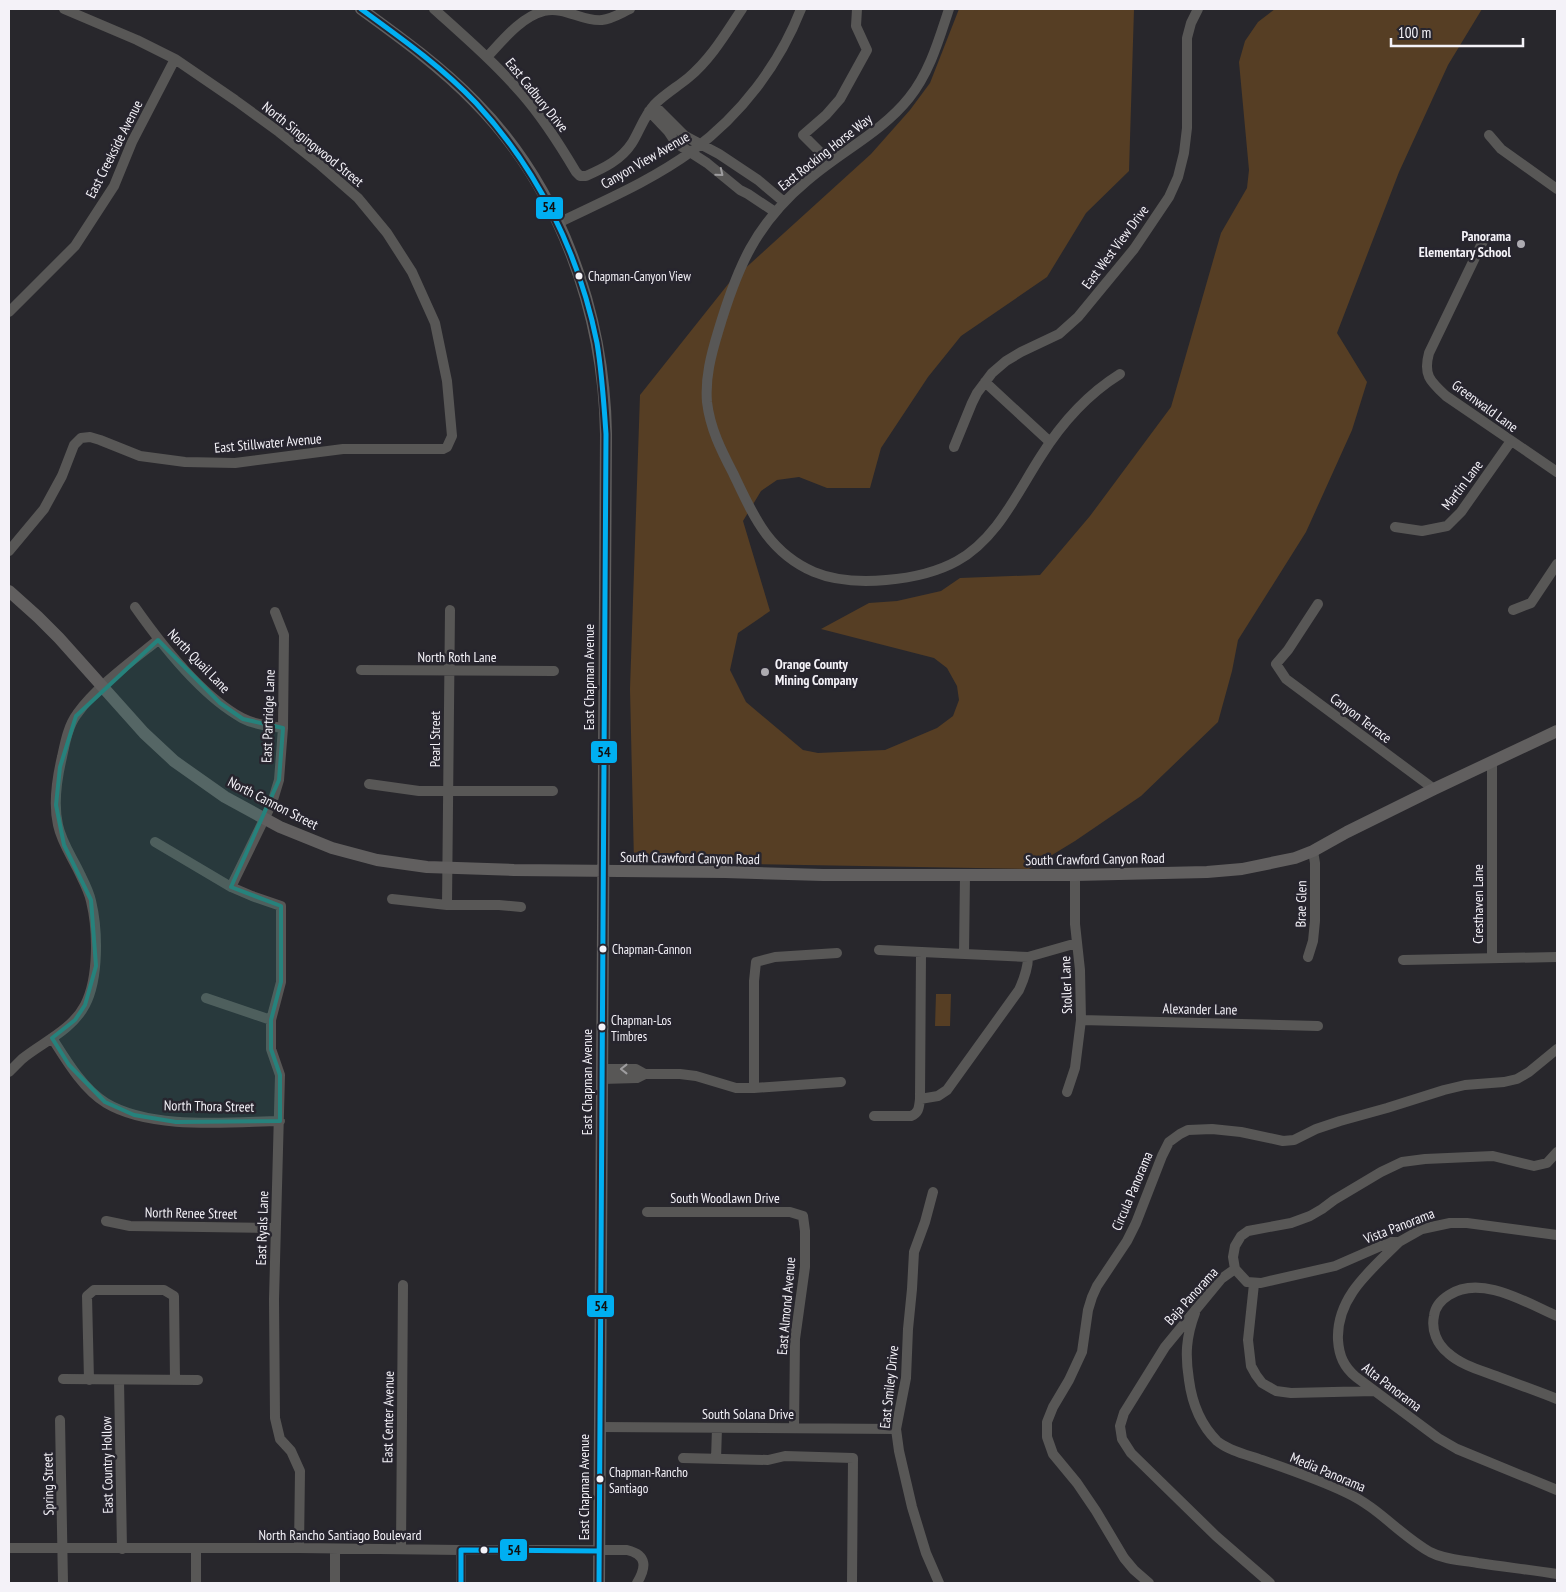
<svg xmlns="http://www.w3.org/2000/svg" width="1566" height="1592" viewBox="0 0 1566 1592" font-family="'PT Sans Narrow',sans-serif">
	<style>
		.green { fill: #563e24 }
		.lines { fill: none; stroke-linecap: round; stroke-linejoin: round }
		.minor { stroke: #585756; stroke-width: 10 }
		.major { stroke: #615f5f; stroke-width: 12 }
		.bus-1-casing { stroke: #27252e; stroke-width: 9 }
		.bus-1 { stroke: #00aff2; stroke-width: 5 }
		.oneway { stroke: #9e9d9f }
		.marked { fill: #26827c; fill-opacity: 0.2; stroke: #26827c; stroke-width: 4; stroke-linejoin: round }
		.poi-dot { fill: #adabb1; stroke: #27252e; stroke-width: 2 }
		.bus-dot { fill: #f4f2f8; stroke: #27252e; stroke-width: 2 }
		.labels { text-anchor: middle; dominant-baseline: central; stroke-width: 5; stroke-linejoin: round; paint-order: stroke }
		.bus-label { font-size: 13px; fill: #f4f2f8; stroke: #27252e; text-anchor: start }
		.street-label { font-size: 14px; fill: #f4f2f8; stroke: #27252e }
		.poi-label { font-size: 14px; font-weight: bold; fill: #f4f2f8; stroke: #27252e; text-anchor: end }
		.line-badge { stroke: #27252e; stroke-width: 2 }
		.pale-badge-label { font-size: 14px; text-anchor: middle; font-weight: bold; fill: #111 }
	</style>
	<rect width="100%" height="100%" fill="#28272c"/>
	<path class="green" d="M959,9H1134L1129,171L1086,213L1047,277L961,336L928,377L881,448L870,488H827L799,477L777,480L761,491L743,521L770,611L738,633L730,670L746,702L803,750L818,753L885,750L937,728L953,716L959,700L957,686L947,668L934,658L821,629L869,603L897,601L941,591L960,578L1040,575L1090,516L1171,407L1221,233L1247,188L1249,170L1239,62L1245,41L1258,22L1275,9H1482L1448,65L1399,172L1337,333L1367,382L1352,430L1306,532L1238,640L1232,671L1218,722L1141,796L1075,841L1029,869L634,862L630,689L640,395L729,283L871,154L910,110L930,83Z
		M936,994H951L950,1026H935Z"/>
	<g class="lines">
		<path class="minor" d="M434,9C464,36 495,63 522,94C543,118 560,145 576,172L580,176H586C604,168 621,160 632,143C640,130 644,116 655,104C665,94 677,87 688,78C711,59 726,33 742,9
			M949,9C939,39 930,72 909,98C882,132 840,152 808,180C755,224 737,268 718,332C711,355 705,378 707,402C710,428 721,450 733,473C753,515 768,552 814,572C852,588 921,581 957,561C997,539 1017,493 1041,456C1061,424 1088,394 1120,374
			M487,57C503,40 521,17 544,11C565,6 582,22 602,20C612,19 621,13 630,9
			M654,105L685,136L719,154L758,180L784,202
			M649,111L668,131L676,143L707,163L740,190L748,194L775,212
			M1489,135L1501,149L1557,189
			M830,162L803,135L826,115L840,99L867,50L856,26L857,9
			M558,223C603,201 651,181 692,151C741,115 779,65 801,9
			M1483,241L1429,353C1423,375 1430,381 1446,396L1557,472
			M9,312L75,246L114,186L132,142L175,59
			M985,382L1050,442
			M954,447L972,403L977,393L992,373L1006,361L1021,352L1059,334L1078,317L1134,249L1169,197L1178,177L1184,153L1187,128V38L1191,23L1198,9
			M1395,527L1422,531L1447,526L1461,512L1511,441
			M9,551L44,509L62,476L74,445L81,438L90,437L100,440L140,456L185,462L235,463L343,449H443L447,447L452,436L447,381L435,323L412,272L387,233L358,198L318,163L279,132L235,100L175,59L137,40L64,9
			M1318,604L1288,650L1276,664L1286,679L1434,789
			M135,607C161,644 202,696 242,718C255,725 270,726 283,728
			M1513,610L1531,603L1557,564
			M361,670L554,671
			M1492,762V958
			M369,784L419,791H553
			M155,842L231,887L252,896L281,906V982L271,1020V1049L280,1075L274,1299L275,1418L280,1439L291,1451L300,1471L299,1548
			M231,887L272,803L279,780L283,728L284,635L275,612
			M392,899L447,905H499L521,907
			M447,905L450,610
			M879,950L1028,957L1077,943
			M964,954L965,875
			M1308,957L1313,941L1315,921V863L1313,851
			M1403,960L1557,957
			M206,998L271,1020
			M1081,1020L1318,1026
			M52,1038C66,1060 83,1089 106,1103C151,1130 228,1122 280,1121
			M602,1069H636L645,1074
			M9,1072C13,1068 18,1063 22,1059C43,1042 72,1030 85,1005C99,978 98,930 91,901C89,892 85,884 81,876C73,858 62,844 58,825C53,803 57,778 62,757C65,743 68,726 77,714C96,687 132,661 158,640
			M602,1079L637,1078L645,1074H680L696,1076L736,1088H754L841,1082
			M754,1088V981L756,962L775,957L837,953
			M1067,1092L1075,1068L1081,1020L1080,970L1075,924V875
			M920,1099L938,1096L947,1090L1019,990C1024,979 1028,969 1028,957
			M874,1116H911C919,1113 919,1107 920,1099L921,953
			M933,1192L925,1222L914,1252L912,1289L908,1329L906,1378L896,1429L899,1451L912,1507L926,1553L939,1583
			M647,1212H790L803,1216L805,1231V1267L795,1339L794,1428
			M106,1221L130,1226L275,1228
			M1399,1242C1371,1270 1336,1297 1338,1340C1339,1356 1344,1367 1356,1377L1438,1438L1457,1449L1557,1490
			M1235,1269L1247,1282L1261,1283L1335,1266L1390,1242H1399L1422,1229L1450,1223H1467L1557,1235
			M1254,1284L1248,1340L1251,1366L1256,1375L1262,1383L1276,1391L1291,1393L1375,1391
			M1195,1313C1186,1337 1185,1355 1189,1380C1192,1403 1200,1424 1217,1441C1229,1451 1248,1455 1262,1460C1291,1470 1320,1480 1347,1493C1379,1508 1400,1535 1430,1552C1445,1560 1462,1560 1478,1563C1505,1567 1531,1570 1557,1574
			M1557,1316C1527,1303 1481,1274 1449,1295C1441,1300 1435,1307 1434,1316C1431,1330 1437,1344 1448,1353C1461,1365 1480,1370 1496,1376C1517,1384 1537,1391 1557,1399
			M63,1379L198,1380
			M89,1380L87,1296L94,1290H164L174,1296L175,1380
			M119,1380L122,1549
			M60,1420L63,1583
			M600,1427L896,1429
			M683,1458L768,1460L785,1456L853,1458L852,1583
			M716,1459L717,1428
			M9,1548H299L461,1550H627C648,1555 646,1568 637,1583
			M401,1549L403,1285
			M196,1583V1549
			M335,1583V1549
			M461,1583V1550
			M1149,1583L1134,1570L1124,1558L1096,1511L1077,1483L1053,1454L1047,1437V1422L1053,1407L1069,1380L1082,1352L1088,1310L1092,1297L1097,1286L1127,1241L1136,1223L1162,1156L1169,1142L1180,1134L1188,1130L1212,1129L1241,1132L1283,1141L1294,1140L1316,1129L1340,1121L1387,1108L1444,1090L1465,1085L1504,1082L1517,1079L1529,1072L1557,1049
			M1270,1583L1216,1536L1131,1453L1122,1439L1120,1426L1124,1413L1165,1347L1221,1279L1235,1269L1233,1257L1235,1246L1241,1236L1248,1231L1291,1223L1310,1216L1322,1209L1334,1200L1381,1172L1402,1162L1425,1159L1493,1156L1534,1166L1547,1163L1557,1152"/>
		<path class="major" d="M361,9C401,38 441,67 475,102C561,189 604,314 606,434L599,1583
			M9,591L38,617L59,638L144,733L174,761L225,797L280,827L332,848L377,860L427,867L514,870L725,872L823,875H1075L1207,872L1242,869L1295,858L1313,851L1347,832L1434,789L1557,731"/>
		<defs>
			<path id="bus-1" d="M361,9C401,38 442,67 476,103C538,170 579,253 597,343C602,373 604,404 606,434L599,1583
				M461,1583V1550L599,1551"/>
		</defs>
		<use href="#bus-1" class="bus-1-casing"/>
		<use href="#bus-1" class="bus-1"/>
	</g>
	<defs><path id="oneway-chevron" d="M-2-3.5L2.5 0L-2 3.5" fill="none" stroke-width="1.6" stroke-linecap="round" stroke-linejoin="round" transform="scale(1.25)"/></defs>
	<g class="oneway">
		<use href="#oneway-chevron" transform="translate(720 173) rotate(39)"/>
		<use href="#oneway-chevron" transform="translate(624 1069) rotate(-180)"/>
	</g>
	<path class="marked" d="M158,640L220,703L243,719L283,728L279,780L231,887L281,906V982L271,1020V1049L280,1075V1121L176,1122L134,1115L105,1102L69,1065L52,1038L75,1020L85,1005L96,966L91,900L64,845L56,805L60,767L76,716Z"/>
	<g class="poi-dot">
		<circle cx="1521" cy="244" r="5"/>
		<circle cx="765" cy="672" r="5"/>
	</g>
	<g class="bus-dot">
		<circle cx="579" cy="276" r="4.5"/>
		<circle cx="603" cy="949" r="4.5"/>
		<circle cx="602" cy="1027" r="4.5"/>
		<circle cx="600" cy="1479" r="4.5"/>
		<circle cx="484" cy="1550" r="4.5"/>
	</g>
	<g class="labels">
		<g class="bus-label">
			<text x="588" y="276">Chapman-Canyon View</text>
			<text x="612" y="949">Chapman-Cannon</text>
			<text x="611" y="1020">Chapman-Los<tspan x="611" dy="16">Timbres</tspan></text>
			<text x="609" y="1472">Chapman-Rancho<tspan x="609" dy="16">Santiago</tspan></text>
		</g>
		<g class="street-label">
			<text transform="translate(537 95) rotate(51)">East Cadbury Drive</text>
			<text transform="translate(313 144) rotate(39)">North Singingwood Street</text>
			<text transform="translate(114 149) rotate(-63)">East Creekside Avenue</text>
			<text transform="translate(825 152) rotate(-38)">East Rocking Horse Way</text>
			<text transform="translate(645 160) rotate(-30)">Canyon View Avenue</text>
			<text transform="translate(1115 247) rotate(-53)">East West View Drive</text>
			<text transform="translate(1485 406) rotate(36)">Greenwald Lane</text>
			<text transform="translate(268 443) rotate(-5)">East Stillwater Avenue</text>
			<text transform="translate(1462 485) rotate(-53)">Martin Lane</text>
			<text x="457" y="657">North Roth Lane</text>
			<text transform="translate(199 661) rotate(46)">North Quail Lane</text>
			<text transform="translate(589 677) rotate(-90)">East Chapman Avenue</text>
			<text transform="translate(268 716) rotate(-88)">East Partridge Lane</text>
			<text transform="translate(1361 718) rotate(37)">Canyon Terrace</text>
			<text transform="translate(435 739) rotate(-90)">Pearl Street</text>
			<text transform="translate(273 803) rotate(27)">North Cannon Street</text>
			<text transform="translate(690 858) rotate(1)">South Crawford Canyon Road</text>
			<text transform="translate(1095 859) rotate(-1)">South Crawford Canyon Road</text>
			<text transform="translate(1301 904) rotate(-89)">Brae Glen</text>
			<text transform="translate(1478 904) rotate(-90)">Cresthaven Lane</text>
			<text transform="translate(1066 985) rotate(-92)">Stoller Lane</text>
			<text transform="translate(1200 1009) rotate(1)">Alexander Lane</text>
			<text transform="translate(587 1082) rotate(-90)">East Chapman Avenue</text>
			<text transform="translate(209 1106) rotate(1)">North Thora Street</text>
			<text transform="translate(1132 1191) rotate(-67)">Circula Panorama</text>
			<text x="725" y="1198">South Woodlawn Drive</text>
			<text transform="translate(191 1213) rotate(1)">North Renee Street</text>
			<text transform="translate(1399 1226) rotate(-21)">Vista Panorama</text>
			<text transform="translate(262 1228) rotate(-88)">East Ryals Lane</text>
			<text transform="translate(1191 1296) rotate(-48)">Baja Panorama</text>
			<text transform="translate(786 1306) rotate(-85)">East Almond Avenue</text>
			<text transform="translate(889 1387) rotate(-84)">East Smiley Drive</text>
			<text transform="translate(1392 1387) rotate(37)">Alta Panorama</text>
			<text x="748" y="1414">South Solana Drive</text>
			<text transform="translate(388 1417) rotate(-89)">East Center Avenue</text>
			<text transform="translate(107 1465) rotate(-91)">East Country Hollow</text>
			<text transform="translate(1328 1472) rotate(23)">Media Panorama</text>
			<text transform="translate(48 1484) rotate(-91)">Spring Street</text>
			<text transform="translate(584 1487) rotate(-90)">East Chapman Avenue</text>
			<text x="340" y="1535">North Rancho Santiago Boulevard</text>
		</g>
		<g class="poi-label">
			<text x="1511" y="236">Panorama<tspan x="1511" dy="16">Elementary School</tspan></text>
			<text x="775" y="664" text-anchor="start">Orange County<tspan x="775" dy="16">Mining Company</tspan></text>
		</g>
	</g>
	<g class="line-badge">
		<rect x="535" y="196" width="29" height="24" rx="5" fill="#00aff2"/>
		<rect x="590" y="740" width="28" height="24" rx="5" fill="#00aff2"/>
		<rect x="586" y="1294" width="29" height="24" rx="5" fill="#00aff2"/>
		<rect x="499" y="1538" width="29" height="24" rx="5" fill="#00aff2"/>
	</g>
	<g class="pale-badge-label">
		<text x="549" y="212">54</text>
		<text x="604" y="757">54</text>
		<text x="601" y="1311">54</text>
		<text x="514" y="1555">54</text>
	</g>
	<rect width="1566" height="1592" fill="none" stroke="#f4f2f8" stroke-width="20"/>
	<path d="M1391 38v8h132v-8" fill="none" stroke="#f4f2f8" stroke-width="2.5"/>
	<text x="1398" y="38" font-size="15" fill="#f4f2f8" stroke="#27252e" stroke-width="4" paint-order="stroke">100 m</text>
</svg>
